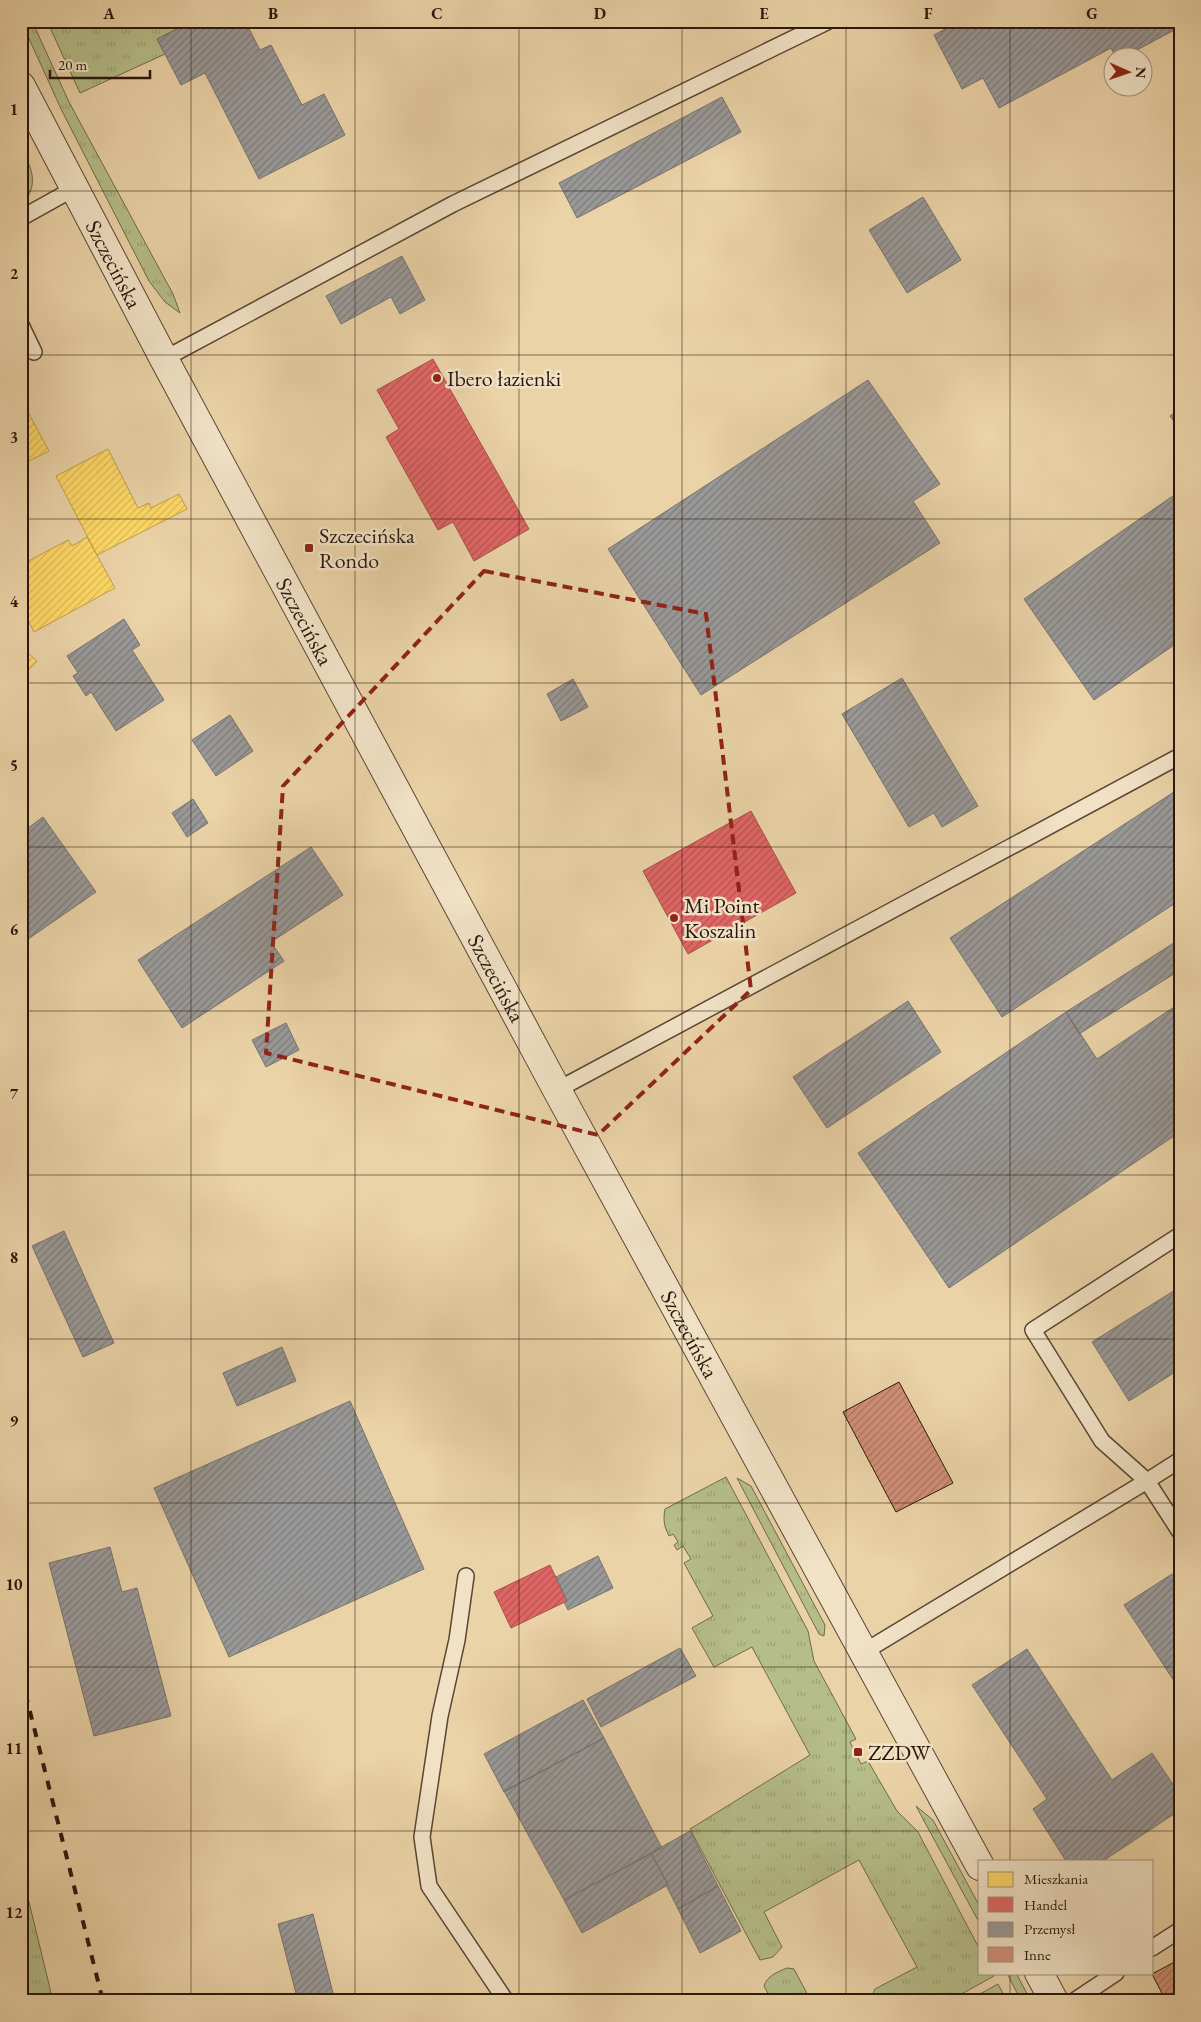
<svg xmlns="http://www.w3.org/2000/svg" width="1201" height="2022" viewBox="0 0 1201 2022" font-family="'EB Garamond',serif">
	<style>
		.grass { fill: url(#grass-tufts); stroke: #706a4b }
		.homes { fill: url(#homes-hatch); stroke: #bf9e4b }
		.shops { fill: url(#shops-hatch); stroke: #aa4e4b }
		.industry { fill: url(#industry-hatch); stroke: #78726f }
		.building { fill: url(#building-hatch); stroke: #2b160d }
		.lines { fill: none; stroke-linecap: round; stroke-linejoin: round }
		.service-casing { stroke: #5b4534; stroke-width: 18 }
		.tertiary-casing { stroke: #5b4534; stroke-width: 30 }
		.service { stroke: #f1e2c6; stroke-width: 15 }
		.tertiary { stroke: #f1e2c6; stroke-width: 28 }
		.rail { stroke: #2b160d; stroke-width: 4; stroke-dasharray: 9 9; stroke-linecap: butt }
		.marked { fill: none; stroke: #8f2418; stroke-width: 4; stroke-dasharray: 10 6; stroke-linejoin: round }
		.grid { fill: none; stroke: #2b160d; stroke-width: 1; stroke-opacity: 0.55 }
		.poi-dot { fill: #8f2418; stroke: #f1e2c6; stroke-width: 2 }
		.labels { text-anchor: middle; dominant-baseline: central; stroke-width: 5; stroke-linejoin: round; paint-order: stroke }
		.street-label { font-size: 22px; fill: #2b160d; stroke: #f1e2c6 }
		.poi-label { font-size: 22px; fill: #2b160d; stroke: #f1e2c6; text-anchor: start }
		.neatline { fill: none; stroke: #2b160d; stroke-width: 2 }
		.grid-label { font-size: 16px; text-anchor: middle; font-weight: bold; fill: #2b160d }
	</style>
	<defs>
		<pattern id="grass-tufts" width="24" height="20" patternUnits="userSpaceOnUse" patternTransform="scale(1.25)"><rect width="24" height="20" fill="#b5bd89"/><path d="M3 7l-1-3M5 7V3M7 7l1-3M15 17l-1-3M17 17v-4M19 17l1-3" fill="none" stroke="#9ca275"/></pattern>
		<pattern id="homes-hatch" width="6" height="6" patternUnits="userSpaceOnUse" patternTransform="scale(1.25)"><rect width="6" height="6" fill="#ffd966"/><path d="M-1 1l2-2M0 6l6-6M5 7l2-2" fill="none" stroke="#dbba57"/></pattern>
		<pattern id="shops-hatch" width="6" height="6" patternUnits="userSpaceOnUse" patternTransform="scale(1.25)"><rect width="6" height="6" fill="#e06666"/><path d="M-1 1l2-2M0 6l6-6M5 7l2-2" fill="none" stroke="#b65352"/></pattern>
		<pattern id="industry-hatch" width="6" height="6" patternUnits="userSpaceOnUse" patternTransform="scale(1.25)"><rect width="6" height="6" fill="#999"/><path d="M-1 1l2-2M0 6l6-6M5 7l2-2" fill="none" stroke="#7d7c7b"/></pattern>
		<pattern id="building-hatch" width="6" height="6" patternUnits="userSpaceOnUse" patternTransform="scale(1.25)"><rect width="6" height="6" fill="#d29078"/><path d="M-1 1l2-2M0 6l6-6M5 7l2-2" fill="none" stroke="#ab7561"/></pattern>
	</defs>
	<rect width="100%" height="100%" fill="#ead3a7"/>
	<filter id="stains"><feTurbulence type="fractalNoise" baseFrequency=".004" numOctaves="4"/><feColorMatrix values="0 0 0 0 .2 0 0 0 0 .09 0 0 0 0 .02 0 0 0 .5 -.17"/></filter>
	<radialGradient id="worn" r=".72"><stop offset=".6" stop-color="#630" stop-opacity="0"/><stop offset="1" stop-color="#630" stop-opacity=".3"/></radialGradient>
	<path class="grass" d="M21,21H32L69,102L173,294L180,313L165,302L149,281L62,111Z
		M47,21H174L177,29L157,39L165,54L80,93Z
		M21,148C32,168 40,186 21,205Z
		M726,1477L808,1631L814,1661L856,1739L850,1742L861,1764L868,1761L897,1811L918,1832L980,1950V1973H992L994,1976L949,2001H873L872,1996L875,1989L917,1967L859,1860L764,1912L782,1947L773,1957L760,1960L690,1829L810,1755L752,1647L714,1667L692,1628L713,1616L684,1563L691,1559L683,1546L677,1550L674,1545L678,1542L673,1534L669,1536C664,1526 663,1520 665,1509Z
		M737,1478L751,1486L825,1625L824,1636L819,1634Z
		M916,1806L933,1820L980,1907V1924Z
		M21,1869L53,2001H21Z
		M787,1968L794,1969L811,2001H772L764,1986C767,1976 777,1972 787,1968Z
		M1007,1973H1016L1031,2001H1021Z
		M998,1984L1007,2001H967Z"/>
	<path class="homes" d="M21,399L49,451L21,465Z
		M108,449L138,508L149,503L151,508L179,494L187,509L97,555L56,476Z
		M87,537L115,588L34,632L25,614L21,616V565L68,540L72,546Z
		M21,647L37,661L22,677H21Z"/>
	<path class="shops" d="M433,359L529,529L474,561L453,522L438,530L386,437L399,429L377,390Z
		M751,811L796,893L688,954L643,871Z
		M550,1565L567,1601L511,1628L494,1592Z"/>
	<path class="industry" d="M174,21H245L260,50L271,45L302,105L324,94L345,135L259,179L205,73L181,85L157,39L177,29Z
		M960,21H1180V27L1122,58H1116L1111,48L999,108L983,78L962,89L934,35Z
		M722,97L741,132L577,218L559,183Z
		M923,197L961,260L907,293L869,230Z
		M402,256L425,300L400,314L391,297L341,324L326,296Z
		M868,380L940,484L913,501L940,543L701,695L608,549Z
		M1180,409V430L1170,416Z
		M1180,491V641L1094,700L1024,599Z
		M124,619L140,645L132,650L164,700L116,731L91,692L86,696L73,676L78,673L67,656Z
		M902,678L978,806L942,827L934,813L909,827L842,714Z
		M573,679L588,707L561,721L547,694Z
		M230,715L253,751L216,776L192,740Z
		M1180,788V900L1002,1017L950,938Z
		M193,799L208,823L187,837L172,813Z
		M43,817L96,892L21,944V833Z
		M311,847L343,895L271,942L284,961L182,1028L138,960Z
		M1180,939V970L1079,1034L1066,1012Z
		M908,1001L941,1052L827,1128L793,1077Z
		M1180,1003V1132L949,1288L858,1153L1066,1012L1097,1059Z
		M286,1023L299,1050L266,1067L252,1040Z
		M64,1231L114,1343L83,1357L32,1246Z
		M1180,1287V1369L1129,1401L1092,1342Z
		M282,1347L296,1381L237,1406L223,1373Z
		M350,1401L424,1569L229,1657L154,1488Z
		M110,1547L122,1592L137,1588L171,1716L94,1736L49,1563Z
		M598,1556L613,1588L568,1610L564,1602L567,1601L556,1577Z
		M1172,1574L1180,1586V1690L1124,1605Z
		M680,1648L696,1676L601,1727L587,1699Z
		M1027,1649L1112,1780L1152,1753L1180,1795V1810L1103,1861H1066L1033,1809L1047,1799L972,1685Z
		M583,1700L604,1738L504,1792L484,1754Z
		M604,1738L662,1848L564,1900L504,1791Z
		M690,1831L718,1886L678,1909L667,1887L668,1885L651,1853Z
		M651,1853L668,1885L582,1933L564,1900Z
		M718,1886L741,1931L700,1953L678,1909Z
		M313,1914L335,2001H298L278,1924Z"/>
	<path class="building" d="M899,1382L953,1483L896,1512L843,1412Z
		M1180,1959V2001H1166L1152,1974Z"/>
	<g class="lines">
		<defs>
			<path id="service" d="M21,218L75,188
				M21,325L34,352
				M164,359L453,204L829,21
				M557,1090L1180,756
				M1180,1235L1033,1330L1102,1441L1147,1481L1180,1460
				M466,1576L457,1640L440,1716L422,1837L429,1886L506,2001
				M862,1653L1147,1481L1180,1532
				M1152,1948L1180,1930
				M1074,2001L1116,1973"/>
			<g id="tertiary">
				<path id="s1" d="M21,86L164,359L557,1090L980,1866"/>
				<path d="M1039,1973L1054,2001"/>
			</g>
		</defs>
		<use href="#service" class="service-casing"/>
		<use href="#tertiary" class="tertiary-casing"/>
		<use href="#service" class="service"/>
		<use href="#tertiary" class="tertiary"/>
		<path class="rail" d="M21,1676L103,2001"/>
	</g>
	<path class="marked" d="M484,571L706,614L751,990L598,1135L266,1053L283,786Z"/>
	<path class="grid" d="M191,21V2001M355,21V2001M519,21V2001M682,21V2001M846,21V2001M1010,21V1861M21,191H1180M21,355H1180M21,519H1180M21,683H1180M21,847H1180M21,1011H1180M21,1175H1180M21,1339H1180M21,1503H1180M21,1667H1180M21,1831H1180M1010,1973V2001"/>
	<g class="poi-dot">
		<circle cx="437" cy="378" r="5"/>
		<rect x="304" y="543" width="10" height="10" rx="2.5"/>
		<circle cx="674" cy="918" r="5"/>
		<rect x="853" y="1747" width="10" height="10" rx="2.5"/>
	</g>
	<g class="labels">
		<g class="street-label">
			<text stroke="none"><textPath href="#s1" startOffset="201">Szczecińska</textPath></text>
			<text stroke="none"><textPath href="#s1" startOffset="606">Szczecińska</textPath></text>
			<text stroke="none"><textPath href="#s1" startOffset="1011">Szczecińska</textPath></text>
			<text stroke="none"><textPath href="#s1" startOffset="1416">Szczecińska</textPath></text>
		</g>
		<g class="poi-label">
			<text x="447" y="378">Ibero łazienki</text>
			<text x="319" y="535">Szczecińska<tspan x="319" dy="25">Rondo</tspan></text>
			<text x="684" y="905">Mi Point<tspan x="684" dy="25">Koszalin</tspan></text>
			<text x="868" y="1752">ZZDW</text>
		</g>
	</g>
	<rect width="1201" height="2022" fill="none" stroke="#ead3a7" stroke-width="55"/>
	<rect x="978" y="1860" width="175" height="115" fill="#f1e2c6" stroke="#a2907c"/>
	<rect x="988" y="1872" width="25" height="15" fill="#ffd966" stroke="#a2907c"/>
	<text x="1024" y="1884" font-size="15" fill="#2b160d">Mieszkania</text>
	<rect x="988" y="1897" width="25" height="15" fill="#e06666" stroke="#a2907c"/>
	<text x="1024" y="1910" font-size="15" fill="#2b160d">Handel</text>
	<rect x="988" y="1922" width="25" height="15" fill="#999999" stroke="#a2907c"/>
	<text x="1024" y="1934" font-size="15" fill="#2b160d">Przemysł</text>
	<rect x="988" y="1947" width="25" height="15" fill="#d29078" stroke="#a2907c"/>
	<text x="1024" y="1960" font-size="15" fill="#2b160d">Inne</text>
	<g transform="translate(1128 72) rotate(92)"><circle r="24" fill="#f1e2c6" stroke="#a2907c"/>
	<path d="M0-4L9 19L0 12L-9 19Z" fill="#8f2418"/>
	<text y="-8" font-size="14" font-weight="bold" text-anchor="middle" fill="#2b160d">N</text>
	</g>
	<path d="M50 70v8h100v-8" fill="none" stroke="#2b160d" stroke-width="2.5"/>
	<text x="58" y="70" font-size="15" fill="#2b160d" stroke="#f1e2c6" stroke-width="4" paint-order="stroke">20 m</text>
	<rect x="28" y="28" width="1146" height="1966" class="neatline"/>
	<g class="grid-label">
		<text x="109" y="19">A</text>
		<text x="273" y="19">B</text>
		<text x="437" y="19">C</text>
		<text x="600" y="19">D</text>
		<text x="764" y="19">E</text>
		<text x="928" y="19">F</text>
		<text x="1092" y="19">G</text>
		<text x="14" y="115">1</text>
		<text x="14" y="279">2</text>
		<text x="14" y="443">3</text>
		<text x="14" y="607">4</text>
		<text x="14" y="771">5</text>
		<text x="14" y="935">6</text>
		<text x="14" y="1099">7</text>
		<text x="14" y="1263">8</text>
		<text x="14" y="1426">9</text>
		<text x="14" y="1590">10</text>
		<text x="14" y="1754">11</text>
		<text x="14" y="1918">12</text>
	</g>
	<rect width="100%" height="100%" filter="url(#stains)"/>
	<rect width="100%" height="100%" fill="url(#worn)"/>
</svg>
